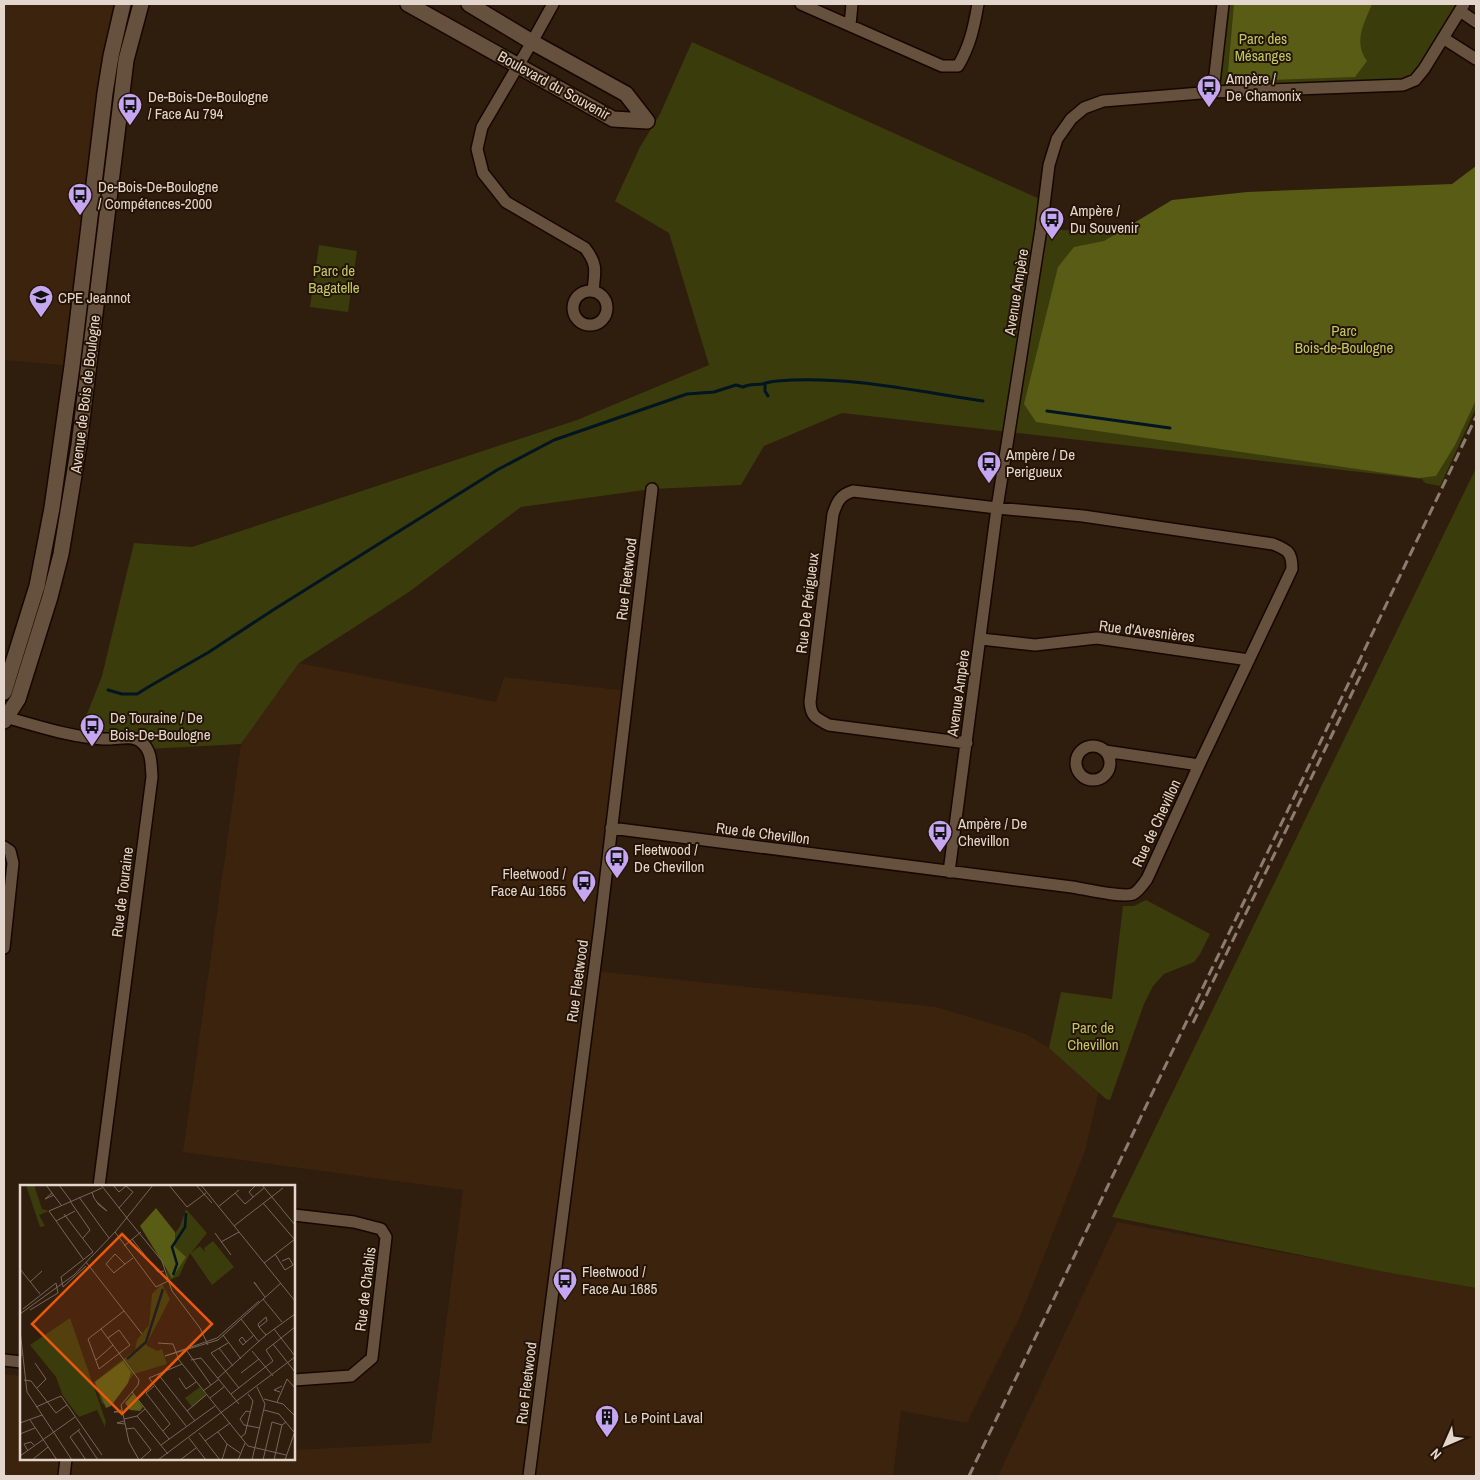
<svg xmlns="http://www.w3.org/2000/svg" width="1480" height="1480" viewBox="0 0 1480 1480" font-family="'Archivo Narrow',sans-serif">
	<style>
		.built { fill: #3b230e }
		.green { fill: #3a3c0c }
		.forest { fill: #585c15 }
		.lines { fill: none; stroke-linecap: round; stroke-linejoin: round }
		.stream { stroke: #021521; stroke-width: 3 }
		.street-casing { stroke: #170700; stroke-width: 14 }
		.secondary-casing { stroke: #170700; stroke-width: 18 }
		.street { stroke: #66513f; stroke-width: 11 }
		.secondary { stroke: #66513f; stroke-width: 15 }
		.rail { stroke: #8c7d70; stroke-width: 3; stroke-dasharray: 10 5; stroke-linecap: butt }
		.labels { text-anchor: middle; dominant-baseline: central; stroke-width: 4; stroke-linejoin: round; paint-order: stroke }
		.park-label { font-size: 15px; fill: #bfc766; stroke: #251405 }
		.poi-label { font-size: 15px; fill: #e3d6cc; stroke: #251405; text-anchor: start }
		.street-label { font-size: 15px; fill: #e3d6cc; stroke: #251405 }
		.inset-river { fill: none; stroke: #021521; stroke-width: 2.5 }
		.inset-road { fill: none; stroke: #776759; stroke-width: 1 }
		.view { fill: #e8590c; fill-opacity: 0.15; stroke: #e8590c; stroke-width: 2.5 }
		.inset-edge { fill: none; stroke: #e3d6cc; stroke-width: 2.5 }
	</style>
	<rect width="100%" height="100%" fill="#2f1d0d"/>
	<path class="built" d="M4,4H120L72,366L4,360Z
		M299,663L496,702L504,677L628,691L596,971L936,1007L1026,1034L1049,1048L1099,1091L1085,1151L1020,1317L967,1423L901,1411L893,1476H4V1374L21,1376V1459H294V1450L431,1443L463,1190L183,1152L241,744Z
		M1117,1222L1476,1288V1476H998Z"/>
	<path class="green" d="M1223,4H1464L1415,80L1213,92Z
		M692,42L1044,201L1041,229L1150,234L1476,196V408L1440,486L1425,483L1422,479L842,413L764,446L741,485L652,489L521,507L409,592L299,663L241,744L148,749L140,740L78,737L102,676L134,543L192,547L577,420L709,365L669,233L615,201L640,147L660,114Z
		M319,245L357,251L348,312L310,307Z
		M1476,468V1288L1380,1271L1112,1217Z
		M1146,900L1210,934L1200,954L1194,962L1164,974L1153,986L1144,1004L1110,1100L1106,1099L1049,1048L1061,992L1112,999L1123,906H1134Z"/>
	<path class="forest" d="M1234,4H1372C1364,24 1353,41 1367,61L1355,77L1238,81L1228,72Z
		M1476,166V400L1455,445L1436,476L1419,478L1036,422L1024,404L1058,267L1074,247L1104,241L1172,200L1247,192L1452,184Z"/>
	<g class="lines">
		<path class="stream" d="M765,383V391L768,396
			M1047,411L1170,428
			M108,690L122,694H137L150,686L209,652L273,610L497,470L554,440L687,394L714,392L736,385L743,387C750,384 755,385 762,384C767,383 772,381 777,381C846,375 915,391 983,401"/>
		<defs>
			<path id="street" d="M553,4L532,42L482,127L477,149L483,173L506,202L585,248C598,265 595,271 593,291
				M801,4L942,66H958C970,46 974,27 978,4
				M1460,11L1476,22
				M850,25L852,4
				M1443,38L1476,59
				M1213,92L1223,4
				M573 308a17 17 0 1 1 34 0a17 17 0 1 1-34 0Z
				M981,639L1035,645L1097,638L1249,660
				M5,717C38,726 70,737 103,739C114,740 132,734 141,742C152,750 151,764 152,777L99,1186
				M1076 763a17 17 0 1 1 34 0a17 17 0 1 1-34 0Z
				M1105,751L1199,765
				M611,828L1072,887C1085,889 1122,898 1133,894C1139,891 1143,884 1147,879L1199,765L1292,569C1292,552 1288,550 1273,544L1083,516L997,508L853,491C840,495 837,502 833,514L810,702C811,717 816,718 829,725L967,743
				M4,847L10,851L13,863L4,948
				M949,872L997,508L1041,229L1049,165L1057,139L1071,119L1084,108L1103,101L1213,92L1403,85L1415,80L1424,69L1464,4
				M294,1215L354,1222L381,1229L386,1237L372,1358L351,1376L294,1380
				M4,1360L21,1362
				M64,1476L66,1459
				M529,1476L600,926L652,489"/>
			<path id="secondary" d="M408,4L613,119L647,121
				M469,4L532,42L626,94L647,121
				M4,692L37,586L52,508L72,366L105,93L111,56L123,4
				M4,721L18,699L50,597L61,554L79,445L126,60L141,4"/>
		</defs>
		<use href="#street" class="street-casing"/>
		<use href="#secondary" class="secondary-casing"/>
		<use href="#street" class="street"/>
		<use href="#secondary" class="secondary"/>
		<path class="rail" d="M1193,1023L1369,658
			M969,1476L1476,417"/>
	</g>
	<defs>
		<symbol id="bus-pin" viewBox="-11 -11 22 30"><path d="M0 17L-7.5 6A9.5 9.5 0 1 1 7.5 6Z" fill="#c5a7f1" stroke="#251405"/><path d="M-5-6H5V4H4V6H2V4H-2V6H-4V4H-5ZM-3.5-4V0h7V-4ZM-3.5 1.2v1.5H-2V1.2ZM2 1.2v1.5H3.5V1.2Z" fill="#111"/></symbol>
		<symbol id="school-pin" viewBox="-11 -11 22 30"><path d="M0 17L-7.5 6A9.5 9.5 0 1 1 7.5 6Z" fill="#c5a7f1" stroke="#251405"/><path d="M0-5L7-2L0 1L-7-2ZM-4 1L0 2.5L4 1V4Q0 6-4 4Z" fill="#111"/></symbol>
		<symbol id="building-pin" viewBox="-11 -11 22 30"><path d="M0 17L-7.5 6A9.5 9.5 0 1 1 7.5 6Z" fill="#c5a7f1" stroke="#251405"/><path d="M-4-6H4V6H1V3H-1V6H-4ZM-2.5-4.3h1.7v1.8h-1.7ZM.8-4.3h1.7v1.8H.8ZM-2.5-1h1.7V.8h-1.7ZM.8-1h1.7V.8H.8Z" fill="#111"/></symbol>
	</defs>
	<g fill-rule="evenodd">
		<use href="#bus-pin" x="1195" y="73" width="28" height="38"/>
		<use href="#bus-pin" x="116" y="91" width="28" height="38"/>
		<use href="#bus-pin" x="66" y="181" width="28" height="38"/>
		<use href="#bus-pin" x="1038" y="205" width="28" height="38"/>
		<use href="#school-pin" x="27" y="283" width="28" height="38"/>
		<use href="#bus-pin" x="975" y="449" width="28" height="38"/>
		<use href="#bus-pin" x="78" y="712" width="28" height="38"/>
		<use href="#bus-pin" x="926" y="818" width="28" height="38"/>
		<use href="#bus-pin" x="603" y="844" width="28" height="38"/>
		<use href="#bus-pin" x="570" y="868" width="28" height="38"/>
		<use href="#bus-pin" x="551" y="1266" width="28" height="38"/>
		<use href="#building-pin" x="593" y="1403" width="28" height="38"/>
	</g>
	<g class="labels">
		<g class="park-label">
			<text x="1263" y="38">Parc des<tspan x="1263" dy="17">Mésanges</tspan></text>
			<text x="334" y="270">Parc de<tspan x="334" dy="17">Bagatelle</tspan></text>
			<text x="1344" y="330">Parc<tspan x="1344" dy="17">Bois-de-Boulogne</tspan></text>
			<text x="1093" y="1027">Parc de<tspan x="1093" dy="17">Chevillon</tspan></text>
		</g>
		<g class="poi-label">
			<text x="1226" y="78">Ampère /<tspan x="1226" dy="17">De Chamonix</tspan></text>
			<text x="148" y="96">De-Bois-De-Boulogne<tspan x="148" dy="17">/ Face Au 794</tspan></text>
			<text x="98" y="186">De-Bois-De-Boulogne<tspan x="98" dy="17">/ Compétences-2000</tspan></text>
			<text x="1070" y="210">Ampère /<tspan x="1070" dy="17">Du Souvenir</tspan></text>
			<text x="58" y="297">CPE Jeannot</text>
			<text x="1006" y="454">Ampère / De<tspan x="1006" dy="17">Perigueux</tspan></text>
			<text x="110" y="717">De Touraine / De<tspan x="110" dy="17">Bois-De-Boulogne</tspan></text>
			<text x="958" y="823">Ampère / De<tspan x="958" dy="17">Chevillon</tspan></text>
			<text x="634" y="849">Fleetwood /<tspan x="634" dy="17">De Chevillon</tspan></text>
			<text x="566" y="873" text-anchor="end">Fleetwood /<tspan x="566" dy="17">Face Au 1655</tspan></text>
			<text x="582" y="1271">Fleetwood /<tspan x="582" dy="17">Face Au 1685</tspan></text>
			<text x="624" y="1417">Le Point Laval</text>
		</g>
		<g class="street-label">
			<text transform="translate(554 85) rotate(29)">Boulevard du Souvenir</text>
			<text transform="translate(1016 292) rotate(-81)">Avenue Ampère</text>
			<text transform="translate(85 394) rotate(-83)">Avenue de Bois de Boulogne</text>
			<text transform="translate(626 579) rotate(-83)">Rue Fleetwood</text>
			<text transform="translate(807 603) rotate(-83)">Rue De Périgueux</text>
			<text transform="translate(1147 631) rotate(7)">Rue d'Avesnières</text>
			<text transform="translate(958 693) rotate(-82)">Avenue Ampère</text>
			<text transform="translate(1156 823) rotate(-65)">Rue de Chevillon</text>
			<text transform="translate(763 833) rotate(7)">Rue de Chevillon</text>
			<text transform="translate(122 892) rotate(-83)">Rue de Touraine</text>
			<text transform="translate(577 981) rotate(-82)">Rue Fleetwood</text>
			<text transform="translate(365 1289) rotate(-83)">Rue de Chablis</text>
			<text transform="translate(526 1383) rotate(-83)">Rue Fleetwood</text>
		</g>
	</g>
	<g transform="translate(20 1185)">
		<rect width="275" height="275" fill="#2f1d0d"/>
		<path d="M6,0H14L22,24L29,26L19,30L25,41L20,42ZM166,24L187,48L171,68L180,61L185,67L184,63L193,56L214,82L192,100L170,68L159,91L148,96L144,65L160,41ZM142,99L150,114L126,160L137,166L142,164L147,179L114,189L91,217L82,219L74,197L115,165L117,155L129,140L132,109ZM50,133L87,240L85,237V242L77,225L59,232L43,211L36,192L10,160ZM180,202L186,210L172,222L165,213Z" fill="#3a3c0c"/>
		<path d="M136,23L155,47V62L166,72L152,93L120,41ZM103,176L111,187L108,198L91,221L86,223L75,197ZM113,209L123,222L120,226L110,225L105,218Z" fill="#585c15"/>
		<path class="inset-river" d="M153,90L157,79L152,62L165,42L166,28M107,174L126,157L143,104"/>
		<path class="inset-road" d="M26,0L41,20M39,0L51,16M81,0L107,33M93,0L99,7L106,1L113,7L99,23M149,0L167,22L186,8M176,0L192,18M181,0L275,116M242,0L275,40M72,7L74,13L79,20L87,26L77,17M32,8L25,14L34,10M215,8L225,19L244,3M59,12L89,53M233,12L229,7L236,0M50,16L70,45L63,53M243,18L275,55M198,22L219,5M44,29L73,67M106,32L142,76L152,106L180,143L188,160M36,36L55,26M214,41L263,3M95,47L136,102L148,96M195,48L211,70M112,54L138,87L144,86M201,57L219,47M104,61L121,47M255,69L265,85L273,80L269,73L262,76M63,74L29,26L82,3M66,77L122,149M244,78L275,54M105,79L95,69L86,79L94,88L96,86L113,73M66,81L43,102L41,92L73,67M0,84L20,109M10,97L22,86M237,101L234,97L245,112M243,114L262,137M3,124L36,98L38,108L10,125M0,129L54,90L96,46L133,0M221,134L239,157M239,142L247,136L246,132L238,139L239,142L246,150M81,144L119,195L118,200L101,220L109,257L119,275M254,144L275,171M0,145L7,207L52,275M203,150L221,174M0,152L1,171M88,153L99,145L110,160L79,184L68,154L104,126M226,157L222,152L219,155L223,160L226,157L234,150M138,158L153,159L159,175L228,261L266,270M208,158L191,168L219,203M253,159L275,187M199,163L213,181M167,166L191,200M232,166L253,191M145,171L198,155L261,98M145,171L197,153L239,116M76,175L93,160M171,175L181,173L219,219M15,178L26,194L17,203M162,179L129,193L166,241M221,188L239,174M138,189L175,236M159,193L166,204L176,197M198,193L246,150L275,129M4,195L11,196L36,228L47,220M134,201L126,208L150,239L143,246M183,206L199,194M112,207L149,254M260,207L254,205L262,201M211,209L253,176L246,165L275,142M190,213L205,201M244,214L263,219L275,231M257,217L267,194L275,203M16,222L41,211L82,270M102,225L94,227H102M244,225L259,229L274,247M167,226L186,210M230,227L226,226L220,234L224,240L240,243M117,231L148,269M104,234L117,231L125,224M10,235L37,275M104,236L97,238L105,239M0,238L22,230M60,244L50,252L66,275M106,244L114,243L131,265L120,275M58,245L78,275M198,247L207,259L220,268M179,248L200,275M0,249L15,243M221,252L225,249L233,216L228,209M169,253L186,275M185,256L210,238M141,260L195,221M8,266L4,259L11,257L14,260M0,271L55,232M12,275L28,262M138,275L275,172M160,275L176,263M202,275L207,259M218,275L225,258M232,275L245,219L237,202M243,275L252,237L262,240M254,275L262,240L266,237M265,275L275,246"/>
		<path class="view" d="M102,49L192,139L102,229L12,139Z"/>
		<rect width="275" height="275" class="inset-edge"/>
	</g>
	<rect width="1480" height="1480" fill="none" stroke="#e3d6cc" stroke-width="10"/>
	<g transform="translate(1445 1445) rotate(225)" stroke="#251405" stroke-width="4" paint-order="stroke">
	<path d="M0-4L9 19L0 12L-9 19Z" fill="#e3d6cc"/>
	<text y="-8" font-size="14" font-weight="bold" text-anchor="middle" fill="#e3d6cc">N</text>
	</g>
</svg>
